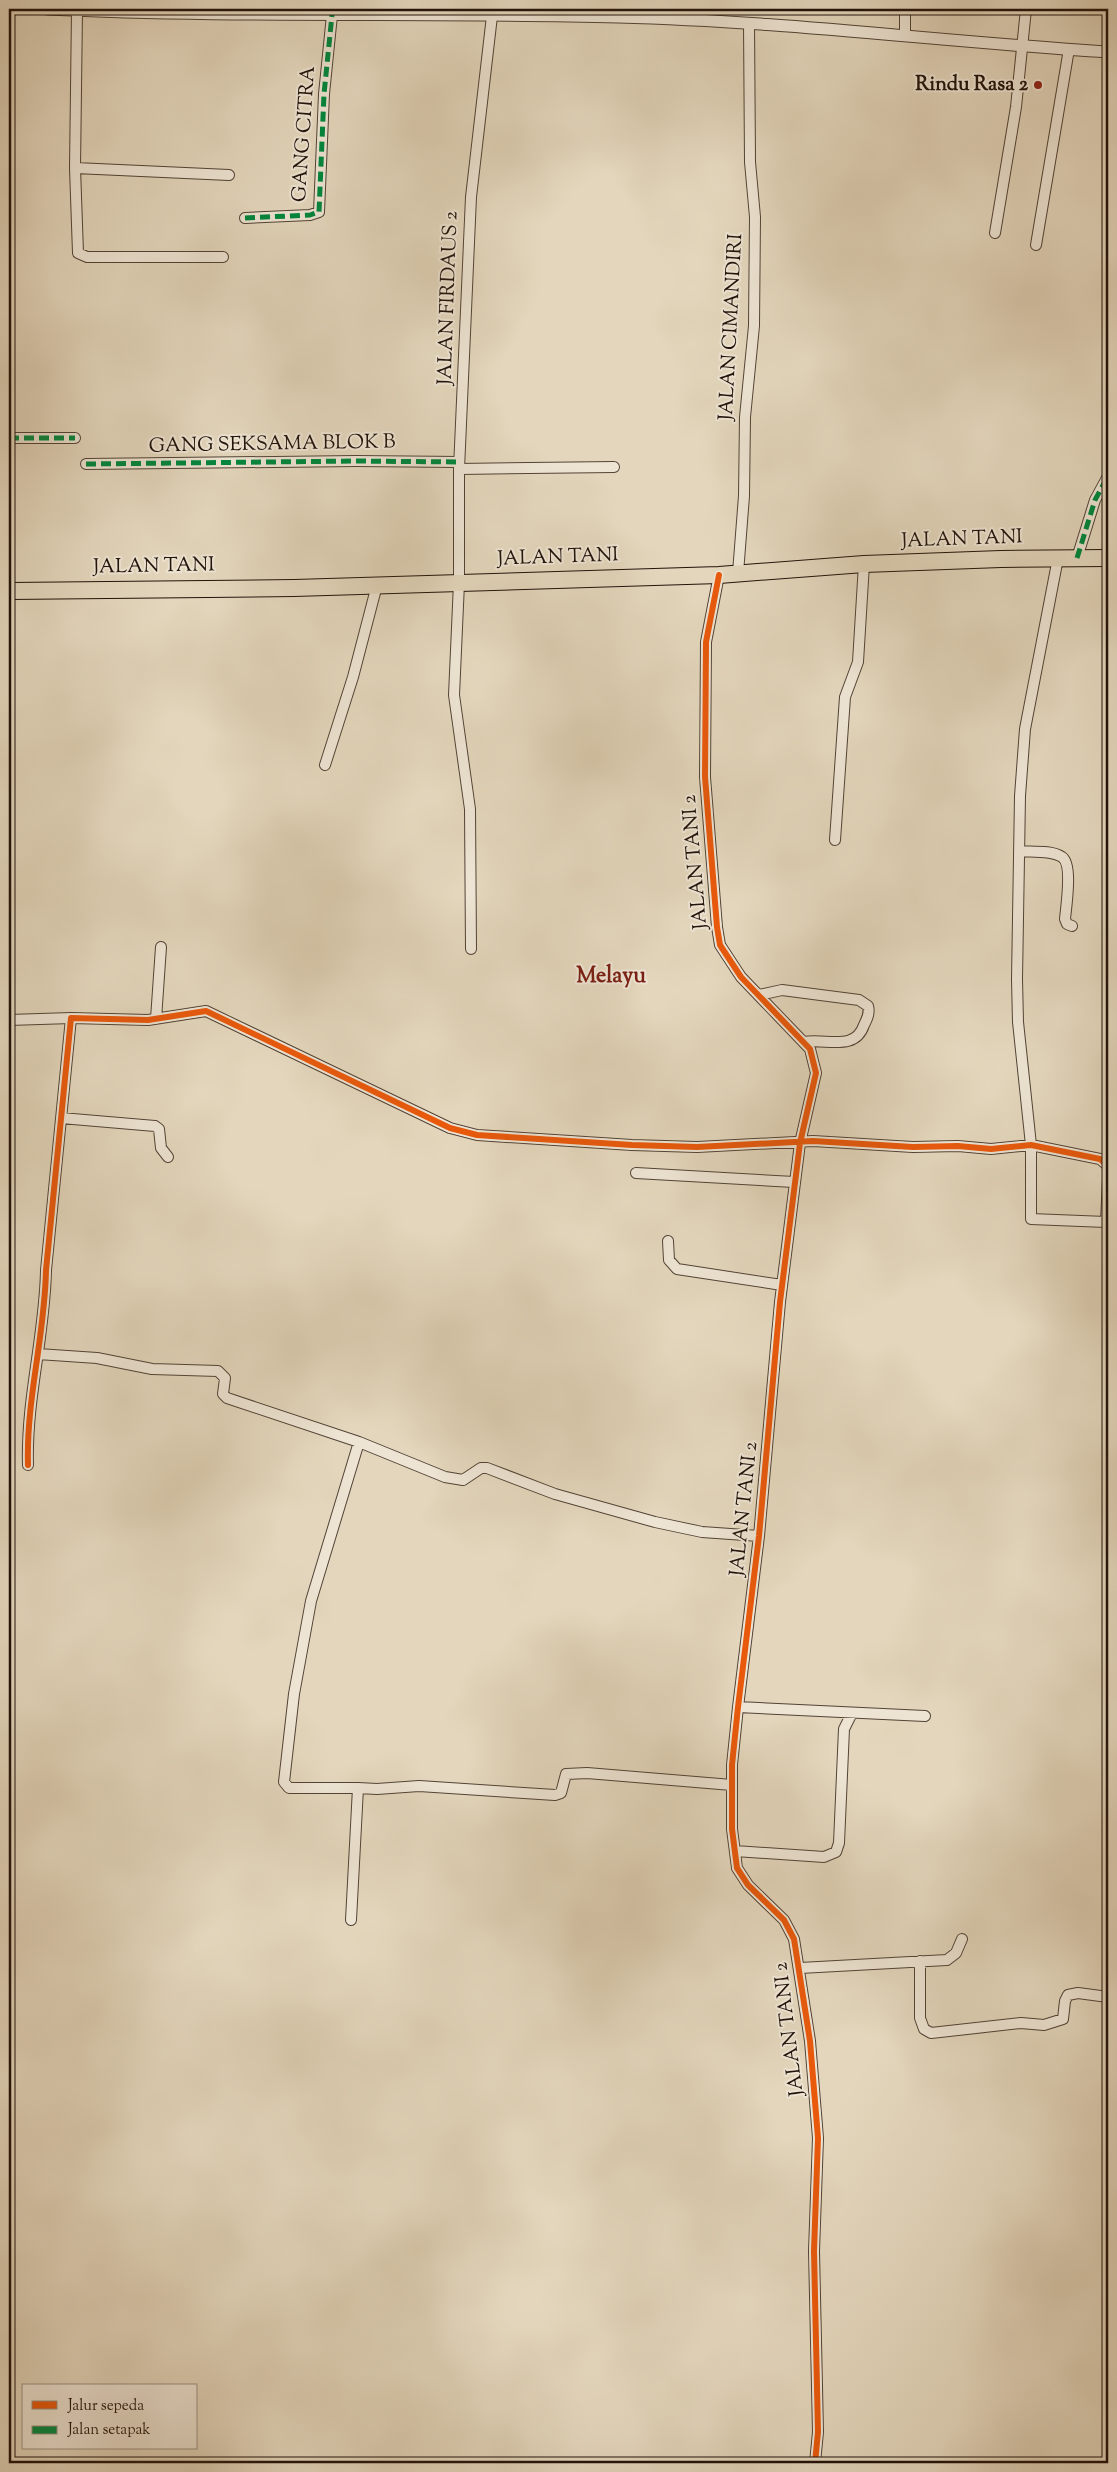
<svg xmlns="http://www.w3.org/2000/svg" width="1117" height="2472" viewBox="0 0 1117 2472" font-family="'Sorts Mill Goudy',serif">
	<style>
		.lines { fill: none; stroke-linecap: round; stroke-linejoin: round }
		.minor-casing { stroke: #524336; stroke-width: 12 }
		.tertiary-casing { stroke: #524336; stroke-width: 13 }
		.trunk-casing { stroke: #21120a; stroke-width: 18 }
		.minor { stroke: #ede4d3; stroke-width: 10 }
		.tertiary { stroke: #ede4d3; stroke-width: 11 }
		.trunk { stroke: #e3d6bc; stroke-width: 16 }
		.quiet { stroke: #00873e; stroke-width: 5; stroke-dasharray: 10 5; stroke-linecap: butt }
		.cycleway-casing { stroke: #ede4d3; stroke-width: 9 }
		.cycleway { stroke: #e8590c; stroke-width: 6 }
		.poi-dot { fill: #8f2418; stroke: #ede4d3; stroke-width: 2 }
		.labels { text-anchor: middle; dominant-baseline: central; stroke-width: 4; stroke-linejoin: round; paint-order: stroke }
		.poi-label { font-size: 20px; font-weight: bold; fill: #21120a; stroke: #ede4d3; text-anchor: end }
		.street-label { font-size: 20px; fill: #21120a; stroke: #ede4d3 }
		.quarter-label { font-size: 22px; font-weight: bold; fill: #7a1f14; stroke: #ede4d3 }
	</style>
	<rect width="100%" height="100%" fill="#e3d6bc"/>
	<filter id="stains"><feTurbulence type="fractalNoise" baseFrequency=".004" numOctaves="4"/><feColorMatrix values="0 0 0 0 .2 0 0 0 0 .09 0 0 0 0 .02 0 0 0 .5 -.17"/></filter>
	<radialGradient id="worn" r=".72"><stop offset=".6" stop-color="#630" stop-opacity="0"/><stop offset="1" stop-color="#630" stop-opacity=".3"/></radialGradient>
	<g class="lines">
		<defs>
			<path id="minor" d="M77,10L75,168L78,253L87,257H223
				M905,36V9
				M75,168L229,175
				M245,218L310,215L319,212L324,94L332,15
				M995,233L1016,107L1026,9
				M1036,245L1069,49
				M9,438H75
				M86,464L356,461L459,462
				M459,469L614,467
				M1058,558L1025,729L1020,796L1017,979L1018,1022L1031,1145V1219L1106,1222L1108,1179
				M1077,558L1095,500L1108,476
				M738,573L744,496L745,417L754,326L755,217L750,162L749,23
				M719,575L706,642L705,777L717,927L720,945L741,977L810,1049L816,1073L800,1143L780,1302L759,1536L738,1707L732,1765V1829L737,1868L748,1885L784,1920L794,1939L810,2041L818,2138L814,2251L818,2432L815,2463
				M325,765L353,677L377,585
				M835,840L845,697L858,662L864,564
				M1019,851C1031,852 1052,850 1062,857C1073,864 1066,907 1065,919L1067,924L1072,926
				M471,949L470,809L454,695L459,583V469L471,197L492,16
				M759,995L782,990L859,1000L868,1006C870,1013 867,1019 864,1025C855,1052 826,1038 804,1042
				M156,1019L161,947
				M9,1020L71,1018
				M61,1118L155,1126L159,1129L161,1148L168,1157
				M636,1173L794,1182
				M668,1241L669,1260L677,1269L782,1285
				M38,1354L97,1358L152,1369L218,1371L225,1378L223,1394L227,1398L359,1442L445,1477L463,1480L481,1468H487L555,1494L655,1522L702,1532L759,1536
				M28,1465C26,1399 45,1335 46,1270L71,1018L148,1020L206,1011L450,1128L477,1135L632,1145L697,1147L813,1141L913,1147L958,1146L991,1149L1031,1145L1100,1159L1108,1166
				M738,1707L925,1716
				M358,1788H289L284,1782L294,1694L311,1601L359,1442
				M735,1851L824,1857L836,1852L839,1843L844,1729L852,1713
				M351,1920L358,1788L377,1789L419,1786L555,1795L561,1793L566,1774L587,1773L732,1785
				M920,1961V2018L924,2029L931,2033L1021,2023L1044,2025L1063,2019L1065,2001L1068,1995L1078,1993L1108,1997
				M800,1968L947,1960L956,1953L962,1939"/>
			<path id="tertiary" d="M47,9C237,18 428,12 618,17C782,21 945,42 1108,52"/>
			<path id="trunk" d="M9,591L294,588L719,575L864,564L1001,559L1108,558"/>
		</defs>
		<use href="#minor" class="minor-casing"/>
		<use href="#tertiary" class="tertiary-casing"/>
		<use href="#trunk" class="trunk-casing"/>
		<use href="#minor" class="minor"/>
		<use href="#tertiary" class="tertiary"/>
		<use href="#trunk" class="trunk"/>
		<path class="quiet" d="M245,218L310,215L319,212L324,94L332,15
			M9,438H75
			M86,464L356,461L459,462
			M1077,558L1095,500L1108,476"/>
		<defs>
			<path id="cycleway" d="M719,575L706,642L705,777L717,927L720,945L741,977L810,1049L816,1073L800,1143L780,1302L759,1536L738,1707L732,1765V1829L737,1868L748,1885L784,1920L794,1939L810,2041L818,2138L814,2251L818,2432L815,2463
				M28,1465C26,1399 45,1335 46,1270L71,1018L148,1020L206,1011L450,1128L477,1135L632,1145L697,1147L813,1141L913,1147L958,1146L991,1149L1031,1145L1100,1159L1108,1166"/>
		</defs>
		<use href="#cycleway" class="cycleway-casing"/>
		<use href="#cycleway" class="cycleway"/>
	</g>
	<circle class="poi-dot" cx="1038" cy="85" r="5"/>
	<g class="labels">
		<g class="poi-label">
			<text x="1028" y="85">Rindu Rasa 2</text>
		</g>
		<g class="street-label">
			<text transform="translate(305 134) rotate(-86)">GANG CITRA</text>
			<text transform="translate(449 298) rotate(-88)">JALAN FIRDAUS 2</text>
			<text transform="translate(732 327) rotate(-87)">JALAN CIMANDIRI</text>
			<text transform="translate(272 445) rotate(-1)">GANG SEKSAMA BLOK B</text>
			<text transform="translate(962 540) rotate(-2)">JALAN TANI</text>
			<text transform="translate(558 558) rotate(-2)">JALAN TANI</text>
			<text transform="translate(154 567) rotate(-1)">JALAN TANI</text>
			<text transform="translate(696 862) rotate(-95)">JALAN TANI 2</text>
			<text transform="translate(745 1509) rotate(-84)">JALAN TANI 2</text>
			<text transform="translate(790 2029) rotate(-97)">JALAN TANI 2</text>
		</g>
		<g class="quarter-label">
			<text x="611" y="977">Melayu</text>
		</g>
	</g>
	<rect width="1117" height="2472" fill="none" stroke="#e3d6bc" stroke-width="30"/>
	<rect x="10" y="10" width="1097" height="2452" fill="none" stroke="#21120a" stroke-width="2.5"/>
	<rect x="15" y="15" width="1087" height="2442" fill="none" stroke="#21120a"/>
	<rect x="22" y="2384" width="175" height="65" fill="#ede4d3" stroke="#9b9083"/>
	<rect x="32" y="2401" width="25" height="8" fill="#e8590c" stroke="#9b9083"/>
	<text x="68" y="2410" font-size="15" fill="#21120a">Jalur sepeda</text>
	<rect x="32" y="2426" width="25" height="8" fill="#00873e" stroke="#9b9083"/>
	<text x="68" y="2434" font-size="15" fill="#21120a">Jalan setapak</text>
	<rect width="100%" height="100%" filter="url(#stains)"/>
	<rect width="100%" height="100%" fill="url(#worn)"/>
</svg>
